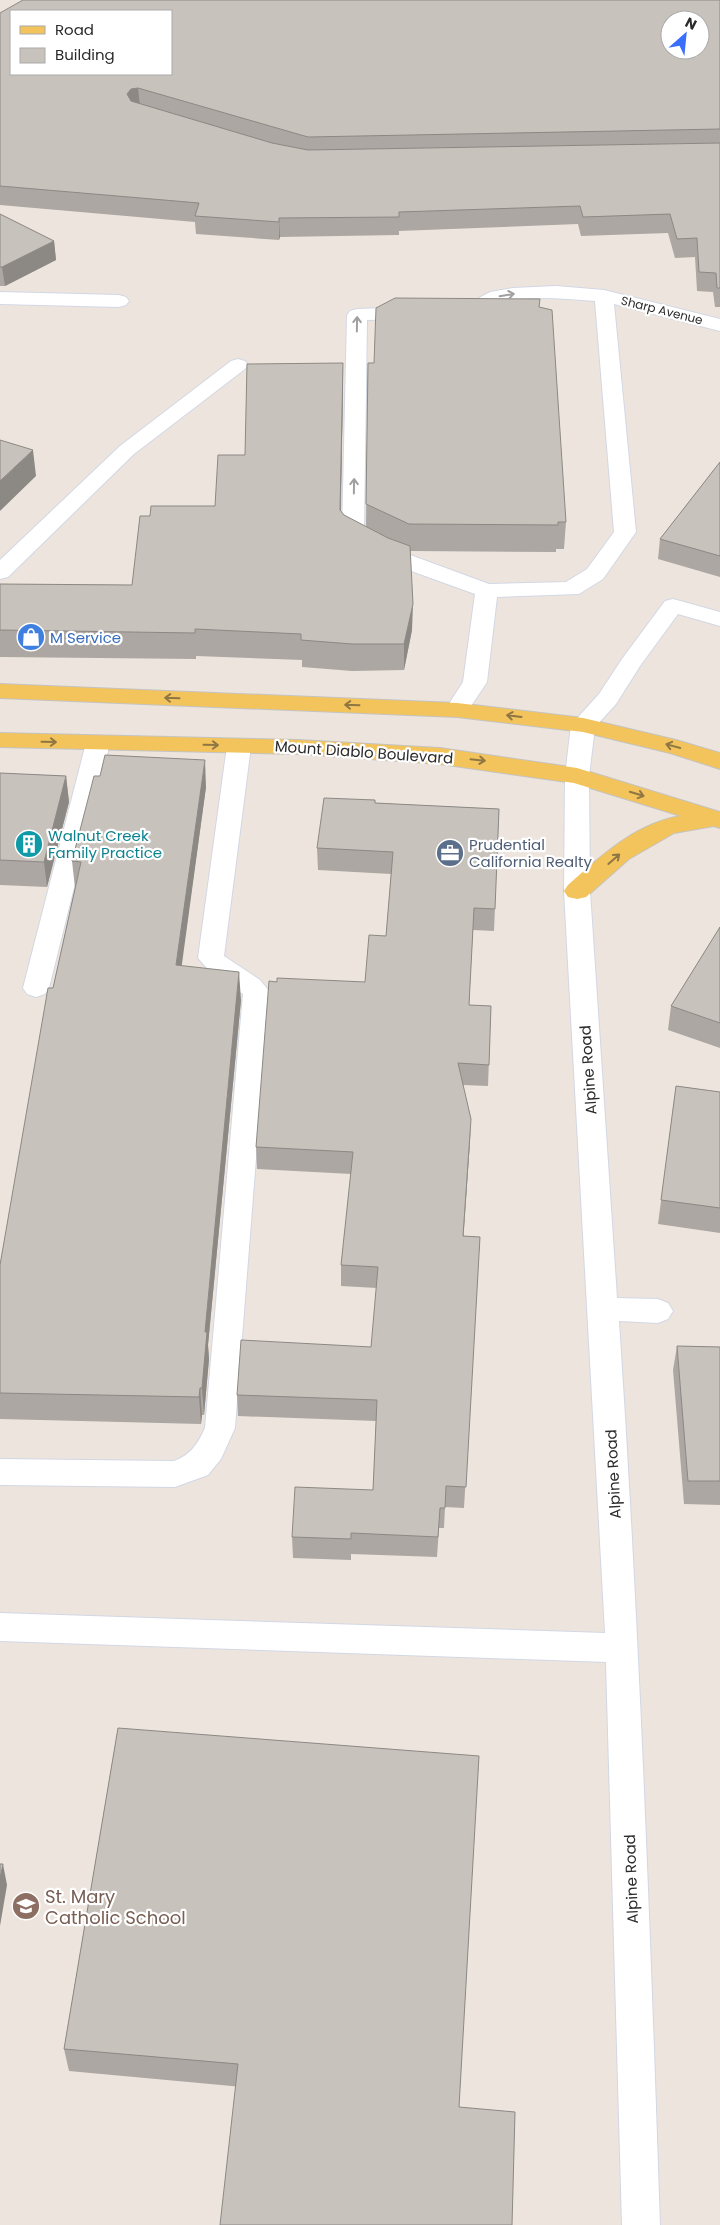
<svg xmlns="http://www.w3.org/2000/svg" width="720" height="2225" viewBox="0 0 720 2225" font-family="Poppins,sans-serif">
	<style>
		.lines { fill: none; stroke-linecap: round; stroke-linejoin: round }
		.minor-casing { stroke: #d2d7e4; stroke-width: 2 }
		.major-casing { stroke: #c4c4c4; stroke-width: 2 }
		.minor { fill: #fff; fill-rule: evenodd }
		.major { fill: #f3c35c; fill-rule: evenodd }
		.wall { fill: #aca7a2 }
		.shaded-wall { fill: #8c8884 }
		.building { fill: #c8c2bc; stroke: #8c8884; fill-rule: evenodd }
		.oneway { stroke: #a0a0a0 }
		.oneway2 { stroke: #8f7744 }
		.labels { text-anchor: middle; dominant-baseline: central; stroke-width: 4.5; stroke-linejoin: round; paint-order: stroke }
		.far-street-label { font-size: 12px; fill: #2b2b2b; stroke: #fff }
		.shop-label { font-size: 15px; fill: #366cbe; stroke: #fff; text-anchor: start }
		.street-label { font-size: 15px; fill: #2b2b2b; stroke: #fff }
		.culture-label { font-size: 15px; fill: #0d838f; stroke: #fff; text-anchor: start }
		.service-label { font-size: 15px; fill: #4e5e75; stroke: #fff; text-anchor: start }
		.near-education-label { font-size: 18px; fill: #785e54; stroke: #fff; text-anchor: start }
	</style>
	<rect width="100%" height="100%" fill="#ede5dd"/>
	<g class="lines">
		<defs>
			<path id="minor" d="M556,286L604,290L720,319V331L614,304L636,532L603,579L579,594L497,597L487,682L465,715L457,717L449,715L445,710L463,682L475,594L389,563L345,540L342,535L347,315L350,311L357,309L412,307L419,309L422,313L419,317L412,319L367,320L364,532L405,553L489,584L566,582L587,569L614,532L595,301C567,299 538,296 510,300C485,304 476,322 448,315L445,311L448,307L466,305L490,292L513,288Z
				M0,292L119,295L126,297L129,301L126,305L119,307L0,304Z
				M238,359L245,361L248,365L245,369L134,454L8,577L0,579V560L120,446L231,361Z
				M673,599L720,612V626L678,614L640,666L616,704L595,727L589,776L590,891L617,1298L658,1299L668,1303L673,1311L668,1319L658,1323L619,1321C639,1622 650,1923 660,2225H622L606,1662L0,1641V1613L605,1633L564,891L565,776L571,725L599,694L622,659L665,601Z
				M98,736L106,738L110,743L49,988L45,994L36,997L27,994L23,988L86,743L90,738Z
				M239,739L247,741L251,746L224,956L260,980L269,991L235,1428L221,1459L208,1475L175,1487L0,1485V1459L174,1461C191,1455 198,1443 205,1428L243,994L212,974L198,958L227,746L231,741Z"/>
			<path id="major" d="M0,684L457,703L583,718L676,740L720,753V769L670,753L583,732L457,717L0,698Z
				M0,733L299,740L440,748L577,768L720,812V828L714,826L674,833L629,859L586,897L577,899L568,897L564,891L568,885C601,856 636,823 681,816L574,783L440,764L299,754L0,747Z"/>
		</defs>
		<use href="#minor" class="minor-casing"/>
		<use href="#major" class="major-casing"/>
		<use href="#minor" class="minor"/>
		<use href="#major" class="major"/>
	</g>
	<path class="wall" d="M720,0V307H715L713,292L697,291L695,257L675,258L668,233L581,236L578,224L399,231V235L280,237L279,240L196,234L195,222L0,205V13Z
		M0,214L54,241L56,260L5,286H0Z
		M540,307L566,522L564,549H556V552L410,551L412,630L404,670L352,671L302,667V660L196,656V659L0,657V584L132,585L150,516L215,506L245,455L343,389L341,511L344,515L366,527L368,363H374Z
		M720,462V577L658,559L660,539Z
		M0,773L66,776L69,802L47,887L0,885Z
		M206,787L181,966L241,1000L208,1345L209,1359L204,1415H202L201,1424L0,1419V1265L53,988L75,888L72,861Z
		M375,803L499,809L494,931L473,930L469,1005L491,1006L488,1086L463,1085L470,1141L463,1236L480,1237L464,1508L445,1507L444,1528H439L437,1557L351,1554V1560L293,1558L292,1537L373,1490L376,1421L238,1416L237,1395L371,1347L377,1288L341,1286V1265L351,1174L257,1169L256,1147L277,982H365L386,936L391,874L318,870L317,848Z
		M720,927V1048L668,1030L671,1006Z
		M676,1086L720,1092V1233L658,1224Z
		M677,1346L720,1347V1505L684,1504L673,1370Z
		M118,1728L459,2107L69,2071L64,2049Z"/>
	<path class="shaded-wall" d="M138,88L140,106L133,107L127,94L131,89Z
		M279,218L280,237L279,240Z
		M54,241L56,260L5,286L2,267Z
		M343,363V389L340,536V510Z
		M33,450L36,476L0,511V481Z
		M413,604L412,630L404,670V644Z
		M205,760L206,787L178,993L176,965Z
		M66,776L69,802L47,887L44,862Z
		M239,972L241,1000L208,1345L209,1359L204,1415L202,1388L205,1332Z
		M471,1119L470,1141L462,1258L463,1236Z
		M200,1388L202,1415L201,1424L199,1397Z
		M3,1864L7,1885L0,1926V1878Z"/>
	<path class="building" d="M23,0H720V129L308,137L138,88L131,89L127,94L131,101L272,143L308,150L720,143V288H717L716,273L699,272L697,238L677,239L670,214L583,217L580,206L399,212V217L279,218V222L195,216L199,203L0,186V13ZM11,11H171V74H11ZM670,20H700V50H670Z
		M0,214L54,241L2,267H0Z
		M395,298L540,299L539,307L552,310L566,522H558V525L409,524L366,504L368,363H374L376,308Z
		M343,363L340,510L344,515L388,538L410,546L413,604L404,644H352L301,640V634L195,629V633L0,630V584L132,585L140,516H150L151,506H215L218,455H245L247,364Z
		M0,440L33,450L0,481Z
		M720,462V556L660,539Z
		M105,755L205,760L176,965L239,972L205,1332H207L202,1388H200L199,1397L0,1393V1265L48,988H53L81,862L72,861L94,776H100Z
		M0,773L66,776L44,862L0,860Z
		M324,798L375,800V803L499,809L495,909L474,908L469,1005L491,1006L489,1065L458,1063L471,1119L463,1236L480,1237L466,1487L446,1486L445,1508H440L438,1537L351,1533V1539L292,1537L295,1487L373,1490L377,1400L237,1395L241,1340L371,1347L378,1267L341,1265L353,1152L256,1147L269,981L277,982V978L365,982L369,935L386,936L393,852L317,848Z
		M720,927V1023L671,1006Z
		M676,1086L720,1092V1208L661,1200Z
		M677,1346L720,1347V1481H688Z
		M118,1728L479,1756L459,2107L515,2112L512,2225H220L238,2064L64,2049Z
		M0,1864H3L0,1878Z"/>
	<defs><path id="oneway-shaft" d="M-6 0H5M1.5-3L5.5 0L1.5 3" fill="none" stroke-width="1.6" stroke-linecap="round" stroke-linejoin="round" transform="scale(1.25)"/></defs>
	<g class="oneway">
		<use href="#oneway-shaft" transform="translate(507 295) rotate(-9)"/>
		<use href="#oneway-shaft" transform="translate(357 324) rotate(-89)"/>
		<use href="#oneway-shaft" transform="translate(354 486) rotate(-89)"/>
	</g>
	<g class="oneway2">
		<use href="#oneway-shaft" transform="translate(172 698) rotate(-178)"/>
		<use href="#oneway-shaft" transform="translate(352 705) rotate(-178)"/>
		<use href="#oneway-shaft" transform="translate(514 716) rotate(-173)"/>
		<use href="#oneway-shaft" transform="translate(49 742) rotate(1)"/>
		<use href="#oneway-shaft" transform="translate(211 745) rotate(1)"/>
		<use href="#oneway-shaft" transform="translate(673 746) rotate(-165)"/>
		<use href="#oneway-shaft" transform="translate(478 760) rotate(6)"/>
		<use href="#oneway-shaft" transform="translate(637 794) rotate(17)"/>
		<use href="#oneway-shaft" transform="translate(614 859) rotate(-41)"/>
	</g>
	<defs>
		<symbol id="shop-disc" viewBox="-11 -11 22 22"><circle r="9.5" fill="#3f7fe0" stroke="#fff"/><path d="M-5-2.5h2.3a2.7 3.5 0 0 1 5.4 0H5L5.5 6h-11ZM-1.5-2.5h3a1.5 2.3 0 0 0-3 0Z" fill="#fff"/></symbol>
		<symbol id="building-disc" viewBox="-11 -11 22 22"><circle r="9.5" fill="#0f9aa8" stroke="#fff"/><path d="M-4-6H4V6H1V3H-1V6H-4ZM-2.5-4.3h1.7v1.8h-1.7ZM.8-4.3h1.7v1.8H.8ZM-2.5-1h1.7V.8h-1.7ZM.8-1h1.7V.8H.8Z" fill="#fff"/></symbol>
		<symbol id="office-disc" viewBox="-11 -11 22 22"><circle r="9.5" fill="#5c6f8a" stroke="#fff"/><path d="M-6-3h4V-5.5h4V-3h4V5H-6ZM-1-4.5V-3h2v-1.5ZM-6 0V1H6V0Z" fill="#fff"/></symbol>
		<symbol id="school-disc" viewBox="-11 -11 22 22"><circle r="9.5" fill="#8d6e63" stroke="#fff"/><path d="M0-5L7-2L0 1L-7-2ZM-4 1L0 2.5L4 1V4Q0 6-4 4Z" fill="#fff"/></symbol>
	</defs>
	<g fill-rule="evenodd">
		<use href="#shop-disc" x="15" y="621" width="32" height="32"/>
		<use href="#building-disc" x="13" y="828" width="32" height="32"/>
		<use href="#office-disc" x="434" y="837" width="32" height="32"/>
		<use href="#school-disc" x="10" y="1890" width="32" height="32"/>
	</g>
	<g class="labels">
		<g class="far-street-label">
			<text transform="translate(662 310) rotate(14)">Sharp Avenue</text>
		</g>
		<g class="shop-label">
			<text x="50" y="637">M Service</text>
		</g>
		<g class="street-label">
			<text transform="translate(364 752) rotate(4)">Mount Diablo Boulevard</text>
			<text transform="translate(588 1070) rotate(-94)">Alpine Road</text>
			<text transform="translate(613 1474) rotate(-93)">Alpine Road</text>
			<text transform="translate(631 1879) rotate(-92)">Alpine Road</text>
		</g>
		<g class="culture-label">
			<text x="48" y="835">Walnut Creek<tspan x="48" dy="17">Family Practice</tspan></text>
		</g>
		<g class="service-label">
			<text x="469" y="844">Prudential<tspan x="469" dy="17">California Realty</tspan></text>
		</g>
		<g class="near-education-label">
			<text x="45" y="1896">St. Mary<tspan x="45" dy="21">Catholic School</tspan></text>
		</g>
	</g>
	<rect x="10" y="10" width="162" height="65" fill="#ffffff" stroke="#aaaaaa"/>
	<rect x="20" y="26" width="25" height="8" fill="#f3c35c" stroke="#aaaaaa"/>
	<text x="55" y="35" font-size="15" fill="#2b2b2b">Road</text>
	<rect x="20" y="48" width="25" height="15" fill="#c8c2bc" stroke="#aaaaaa"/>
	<text x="55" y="60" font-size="15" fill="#2b2b2b">Building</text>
	<g transform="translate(685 35) rotate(27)"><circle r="24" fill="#ffffff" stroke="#aaaaaa"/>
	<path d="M0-4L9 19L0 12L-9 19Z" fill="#3a6efd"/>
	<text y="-8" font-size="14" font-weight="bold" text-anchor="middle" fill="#2b2b2b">N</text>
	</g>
</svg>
